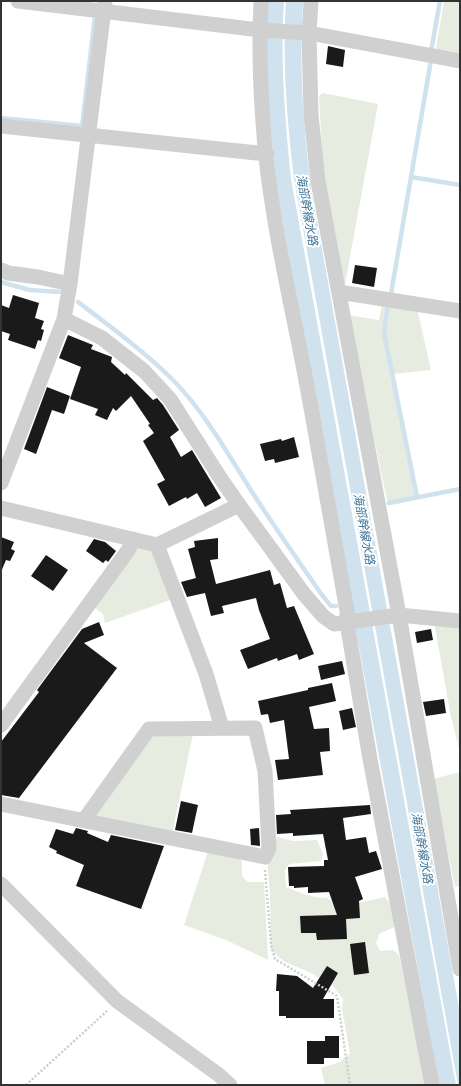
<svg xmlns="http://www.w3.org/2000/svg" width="461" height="1086" viewBox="0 0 461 1086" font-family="Arial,'Noto Sans JP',sans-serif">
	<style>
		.green { fill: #e6ecdf }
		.water { fill: #cfe2ee }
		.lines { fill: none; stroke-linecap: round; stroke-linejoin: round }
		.stream { stroke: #cfe2ee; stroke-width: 4.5 }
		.building { fill: #1a1a1a }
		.path { stroke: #cdcdcd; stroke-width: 2.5; stroke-dasharray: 2 2; stroke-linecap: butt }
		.minor { stroke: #d0d0d0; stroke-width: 15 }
		.labels { text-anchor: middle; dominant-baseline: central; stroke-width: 4; stroke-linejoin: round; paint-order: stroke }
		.water-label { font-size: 12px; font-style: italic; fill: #3f7597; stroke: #fff }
	</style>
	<rect width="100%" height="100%" fill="#fff"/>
	<path class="green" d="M444,1H460V58L435,54Z
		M323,93L378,104L345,284L335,246L323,170L319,96Z
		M383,298L413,306L418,313L431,370L393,374L419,498L388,505L348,315L379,320Z
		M144,546L155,550L173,599L105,623L103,614L94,607L135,549Z
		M434,622L460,626V752L451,717Z
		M193,734L172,834L96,819L94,813L149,736Z
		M460,772V886L455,887L433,779Z
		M278,837L293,841L317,840L323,854L321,861L289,864L285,870L286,887C300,893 312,898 328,898L335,906L353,904L385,897L392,906L394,927L379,934L376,943L380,951L393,950L399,955L423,1068L425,1085H325L321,1068L340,1062L350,1053L342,1009L343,999L333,986L309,972L285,962L271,950L270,895L267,859L272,840Z
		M208,851L235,852L242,862V876L248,882H264L268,960L226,940L184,925Z"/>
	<path class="water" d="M266,1H284C280,61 285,120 291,179L456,1085H439L321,439L276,185L265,67Z
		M286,1H303C299,67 303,128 312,194L460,1013V1085H458L294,179C287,120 282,60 286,1Z"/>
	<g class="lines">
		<path class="stream" d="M431,52L440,1
			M1,118L82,126L95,16
			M411,177L460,185
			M1,282L30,290L59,292
			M391,294L431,60
			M78,302C111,327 145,352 174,381C206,414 229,456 254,495C276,529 299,562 322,595L331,606H336
			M388,303L384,333L417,497
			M389,503L460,489"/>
	</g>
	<path class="building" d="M328,46L345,50L343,67L326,64Z
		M355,265L377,268L374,287L352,283Z
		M13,295L39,303L35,318L44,321L41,329L44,330L41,341L38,340L35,349L8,340L10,334L1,331V305L9,308Z
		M68,335L93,345L91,349L112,357L111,362L125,375L126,373L153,400L157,398L163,405L179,430L170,437L181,457L192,450L221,498L205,507L197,493L187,499L186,497L169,506L157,484L165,480L143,441L154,433L148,425L150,424L131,396L116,411L113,408L107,420L95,415L98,409L70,399L81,367L59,358Z
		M47,387L70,396L64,414L52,410L36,454L24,449Z
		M294,437L299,457L275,463L274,459L265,461L260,444L281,439L282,441Z
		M1,537L14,542L11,549L15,551L10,561L6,560L1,572Z
		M218,538V559L210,560L216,584L270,570L274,585L280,583L287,608L294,606L314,654L299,660L297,654L278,661L277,658L248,669L240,650L270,639L259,610L256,598L222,606L224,613L211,616L205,593L187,597L181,582L196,578L188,549L195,547L194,541Z
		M94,539L105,542L116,551L108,562L106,560L103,563L86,551Z
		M46,555L68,570L53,591L31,576Z
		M99,622L104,635L84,643L117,668L19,798L1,795V742L39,692L37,690L82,629Z
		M431,629L433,640L417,643L415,632Z
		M342,661L345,674L321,680L318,666Z
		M332,683L336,701L309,707L314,729L329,728L330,751L320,752L323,775L278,780L275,760L289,759L284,720L270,723L268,714L261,715L258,701L308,690V688Z
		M444,699L446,713L426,716L423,702Z
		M352,708L356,727L343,730L339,711Z
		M181,801L198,805L192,833L175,830Z
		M370,805L371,814L343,818L346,840L366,837L369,853L376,851L382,869L355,877L363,899L359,901L360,918L346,919L347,939L317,940L316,933H301L300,916L337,915L329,892L308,893V887L294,888V886H289L288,867L324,866V860H328L323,834L293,836V833L277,834L276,815L291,814L290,810Z
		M76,828L88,831L87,833L108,842L111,835L164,846L141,909L76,886L84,865L56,853L57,851L49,847L56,829L73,834Z
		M259,828L260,846L251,845L250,829Z
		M365,942L369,973L354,975L350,944Z
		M327,966L338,973L323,999H334V1018H286V1016H279V991H276L277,974L297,976L313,988Z
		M325,1036H339V1058H324V1064H307V1041H325Z"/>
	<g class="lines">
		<path class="path" d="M265,870L271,945L275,959L337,996L350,1085
			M26,1085L107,1011"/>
		<path class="minor" d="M18,1L260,30L309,33L460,61
			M105,1L70,284L64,319L102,338L144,371L170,399L219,476L239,505L304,594L323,616L334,624L399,615L460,621
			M261,1C259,41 260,82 263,122C268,205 288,288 304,370C319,450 333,530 347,611V623L370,759L432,1085
			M311,1L309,33L311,115L318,181L399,615L460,969
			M1,126L267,154
			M1,270L8,273L38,277L70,284
			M339,292L460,311
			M1,483L64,319
			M1,508L157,545L239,505
			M157,545L206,674L222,728
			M1,725L129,549L133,539
			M1,804L265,857L269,848L265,771L255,728L149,729L84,820
			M1,884L117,1001L219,1075L230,1085"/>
	</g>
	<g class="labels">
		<g class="water-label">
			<text transform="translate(307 210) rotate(80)">海部幹線水路</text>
			<text transform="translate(364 529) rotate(80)">海部幹線水路</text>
			<text transform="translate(422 848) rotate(80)">海部幹線水路</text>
		</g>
	</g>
	<rect width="461" height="1086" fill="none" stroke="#333333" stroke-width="4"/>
</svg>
